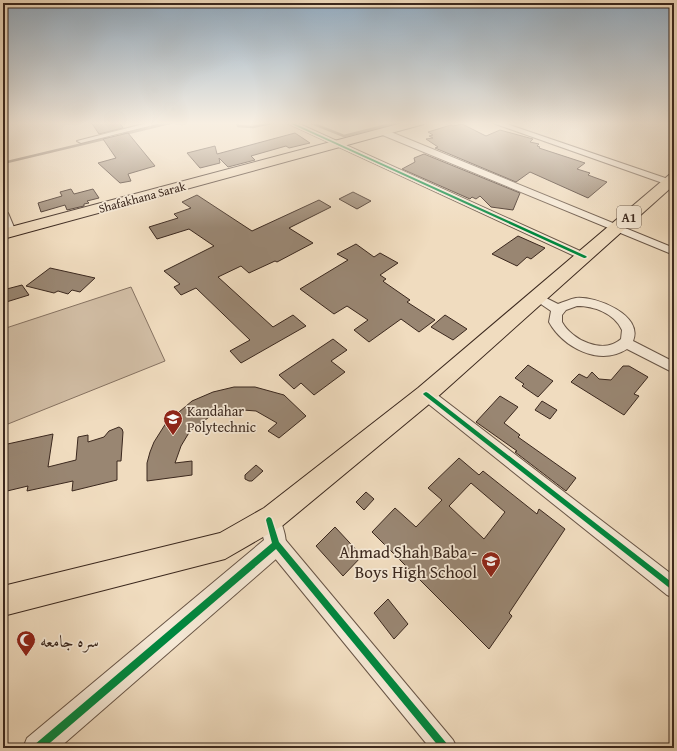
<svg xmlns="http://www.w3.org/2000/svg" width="677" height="751" viewBox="0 0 677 751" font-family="'Gentium Book Plus',Amiri,serif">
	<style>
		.green { fill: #d1bda4; stroke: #867261 }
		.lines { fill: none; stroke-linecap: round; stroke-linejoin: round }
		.stream { stroke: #826f5e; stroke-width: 2.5 }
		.building { fill: #998672; stroke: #3b281e; fill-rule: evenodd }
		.minor-casing { stroke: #685546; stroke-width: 2 }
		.tertiary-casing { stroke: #685546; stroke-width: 2 }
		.primary-casing { stroke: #3b281e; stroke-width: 2 }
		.minor { fill: #f5e8d5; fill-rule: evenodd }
		.tertiary { fill: #f5e8d5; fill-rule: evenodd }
		.primary { fill: #f0dcbf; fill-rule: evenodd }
		.cycleway-casing { stroke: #f5e8d5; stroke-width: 3 }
		.cycleway { fill: #00873e; fill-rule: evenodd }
		.labels { text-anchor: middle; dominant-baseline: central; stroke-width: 3.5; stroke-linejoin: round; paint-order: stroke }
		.far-street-label { font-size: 12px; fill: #3b281e; stroke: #f5e8d5 }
		.shield { fill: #f5e8d5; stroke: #736255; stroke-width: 1 }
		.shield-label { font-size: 13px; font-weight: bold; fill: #3b281e }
		.poi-label { font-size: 14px; fill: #3b281e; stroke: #f5e8d5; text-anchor: start }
		.near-poi-label { font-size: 17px; fill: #3b281e; stroke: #f5e8d5; text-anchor: end }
	</style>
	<rect width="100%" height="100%" fill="#f0dcbf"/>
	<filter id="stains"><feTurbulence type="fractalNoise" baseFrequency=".005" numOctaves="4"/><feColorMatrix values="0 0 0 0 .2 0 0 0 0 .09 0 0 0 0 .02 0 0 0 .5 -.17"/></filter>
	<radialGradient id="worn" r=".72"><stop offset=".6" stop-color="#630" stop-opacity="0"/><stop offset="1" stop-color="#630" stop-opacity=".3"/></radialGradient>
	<path class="green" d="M131,287L165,361L3,426V329Z"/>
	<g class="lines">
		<path class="stream" d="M237,122L238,126L253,127L276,122
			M309,122L344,136L399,122
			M124,134L174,122
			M3,163L108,138"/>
	</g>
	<path class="building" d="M91,122H119L123,128L99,134Z
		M462,124L486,136L500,130L533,139L530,142L539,144L537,146L540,147L539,148L585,163L577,169L590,173L588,175L607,182L588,198L530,172L516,182L435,148L438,147L426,139L433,138L429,136L433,135L428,132L451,125L453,126Z
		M128,133L155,166L128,174L131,181L120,183L98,163L116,158L103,139Z
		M295,133L310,143L289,148L286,146L251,156L255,160L228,167L219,158L220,163L200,168L187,153L215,146L217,154Z
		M424,154L520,193L513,210L491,207L480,196L476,199L472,197L470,199L402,169L415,162L414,158Z
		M71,189L74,194L93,189L99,198L87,201L89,203L84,204V206L67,210L65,205L41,212L38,203L62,196L60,192Z
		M353,192L371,201L357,209L339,199Z
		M197,195L252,231L319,200L331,207L289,228L313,243L277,262L275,261L249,273L241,266L218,277L273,327L293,315L306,326L241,363L230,351L250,340L196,288L181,295L174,287L180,284L164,271L214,246L189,229L157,239L149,227L178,218L174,214L191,208L182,202Z
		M518,236L545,248L531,259L527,257L517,266L492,254Z
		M356,244L374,257L380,253L398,263L380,275L386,279L383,281L384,282L410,300L407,302L435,320L419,332L401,319L369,342L354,330L368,320L347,306L334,314L300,289L348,260L337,254Z
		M50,268L95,278L80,292L72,290L68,294L58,291L54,293L26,286Z
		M22,285L29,295L3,303V290Z
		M445,315L467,329L453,340L431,327Z
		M333,339L347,350L331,361L345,372L314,395L301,383L294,389L279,375Z
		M528,365L553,381L538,397L522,386L524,384L515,378Z
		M623,366H629L648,377L634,394L639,396L624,415L571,382L579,374L587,378L592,372L599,379L611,380Z
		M234,387H255L284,395L306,416L279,438L268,431L277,423L256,411L230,409L212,415L190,431L181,446L175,463L192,461V475L147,481V463L150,452L154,442L166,423L192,401L213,392Z
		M500,396L518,407L504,423L520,435L518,437L576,478L566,491L515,452L517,451L476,422Z
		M542,401L557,410L550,419L535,410Z
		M119,427L122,429L123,432L121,461H117V480L72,491L73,481L27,491L28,486L3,492V445L53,434L48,467L76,460L78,437L88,435V442L104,437L109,431Z
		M459,458L479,475L483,471L537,514L539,509L565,529L509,613L512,616L489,649L372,532L395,508L416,527L442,500L428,488ZM471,483L505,512L484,539L449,506Z
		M256,465L263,471L252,481H249L245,479V475Z
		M366,492L374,499L364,510L356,502Z
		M335,527L362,556L343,576L316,546Z
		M388,599L408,624L394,639L374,613Z"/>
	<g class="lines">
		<defs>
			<path id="minor" d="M151,122H165L81,143L77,141Z
				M285,122H295L589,255L590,257L589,259H581Z
				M490,122H501L674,181V187Z
				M380,130H386L674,248V255L380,134Z
				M3,210L8,213L16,232L15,234L11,235C1,233 3,218 3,210Z
				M538,294L558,304C564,302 570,299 576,298C596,296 644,315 633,341L674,362V373L627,349C599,367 563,347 549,322L551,311L532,298ZM577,306C594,306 614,313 622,330L621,339C603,355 572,340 562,322V315L566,310Z
				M426,388L431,390L674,576V598L667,595L421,398L419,394L421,390Z
				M276,535L283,537L453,740L457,748H430L269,551L267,544L269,537Z"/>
			<path id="tertiary" d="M269,509L277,512C282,525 289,539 284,552L59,748H23L27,738L264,540L258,520L261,512Z"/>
			<path id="primary" d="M406,122H425L424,124L3,239V229Z
				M674,174V185L434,400L282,526L225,559L3,616V586L220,533L264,508L418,388L669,175Z"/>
		</defs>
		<use href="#minor" class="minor-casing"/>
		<use href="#tertiary" class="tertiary-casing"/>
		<use href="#primary" class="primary-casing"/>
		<use href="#minor" class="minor"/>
		<use href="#tertiary" class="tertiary"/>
		<use href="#primary" class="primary"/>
		<defs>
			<path id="cycleway" d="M291,122L586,256L587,257L585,258H584L287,122Z
				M426,392L428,393L674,584V592L672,590L424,395L423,394L424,393Z
				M269,517L271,518L272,520L279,542L448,745L449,748H440L276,549L44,748H33L34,745L272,543L266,520L267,518Z"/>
		</defs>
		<use href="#cycleway" class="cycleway-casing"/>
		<use href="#cycleway" class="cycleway"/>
	</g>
	<linearGradient id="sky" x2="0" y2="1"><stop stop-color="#92acc2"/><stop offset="0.54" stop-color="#f8efe2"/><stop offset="1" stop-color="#f8efe2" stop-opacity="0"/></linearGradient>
	<rect width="677" height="228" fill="url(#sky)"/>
	<defs>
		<symbol id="university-pin" viewBox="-11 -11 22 30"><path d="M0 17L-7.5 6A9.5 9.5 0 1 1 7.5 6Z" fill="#8f2418" stroke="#f5e8d5"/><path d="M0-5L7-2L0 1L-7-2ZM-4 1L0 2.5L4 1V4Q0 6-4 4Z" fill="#fff"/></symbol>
		<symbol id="school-pin" viewBox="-11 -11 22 30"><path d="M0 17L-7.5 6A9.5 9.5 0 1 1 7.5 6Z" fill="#8f2418" stroke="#f5e8d5"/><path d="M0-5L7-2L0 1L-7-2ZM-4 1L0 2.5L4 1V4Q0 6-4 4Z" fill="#fff"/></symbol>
		<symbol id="mosque-pin" viewBox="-11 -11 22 30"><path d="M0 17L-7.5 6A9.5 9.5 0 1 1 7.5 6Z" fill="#8f2418" stroke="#f5e8d5"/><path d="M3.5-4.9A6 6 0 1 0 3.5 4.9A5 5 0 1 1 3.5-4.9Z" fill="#fff"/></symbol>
	</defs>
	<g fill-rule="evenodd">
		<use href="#university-pin" x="162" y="408" width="22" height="30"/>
		<use href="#school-pin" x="480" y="550" width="22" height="30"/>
		<use href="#mosque-pin" x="15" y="629" width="22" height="30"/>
	</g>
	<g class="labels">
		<g class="far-street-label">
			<text transform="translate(142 197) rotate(-15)">Shafakhana Sarak</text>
		</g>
		<rect class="shield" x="617" y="206" width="24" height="22" rx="3"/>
		<g class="shield-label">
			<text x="629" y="217">A1</text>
		</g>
		<g class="poi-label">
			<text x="187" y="411">Kandahar<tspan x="187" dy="16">Polytechnic</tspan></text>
		</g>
		<g class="near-poi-label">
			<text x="477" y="551">Ahmad Shah Baba -<tspan x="477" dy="20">Boys High School</tspan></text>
			<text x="40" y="640" text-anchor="start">سره جامعه</text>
		</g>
	</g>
	<rect width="677" height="751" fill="none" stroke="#f0dcbf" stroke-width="16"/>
	<rect x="4" y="4" width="669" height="743" fill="none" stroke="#3b281e" stroke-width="2"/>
	<rect x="8" y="8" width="661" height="735" fill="none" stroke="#3b281e"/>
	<rect width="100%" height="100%" filter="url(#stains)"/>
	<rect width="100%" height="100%" fill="url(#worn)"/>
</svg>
